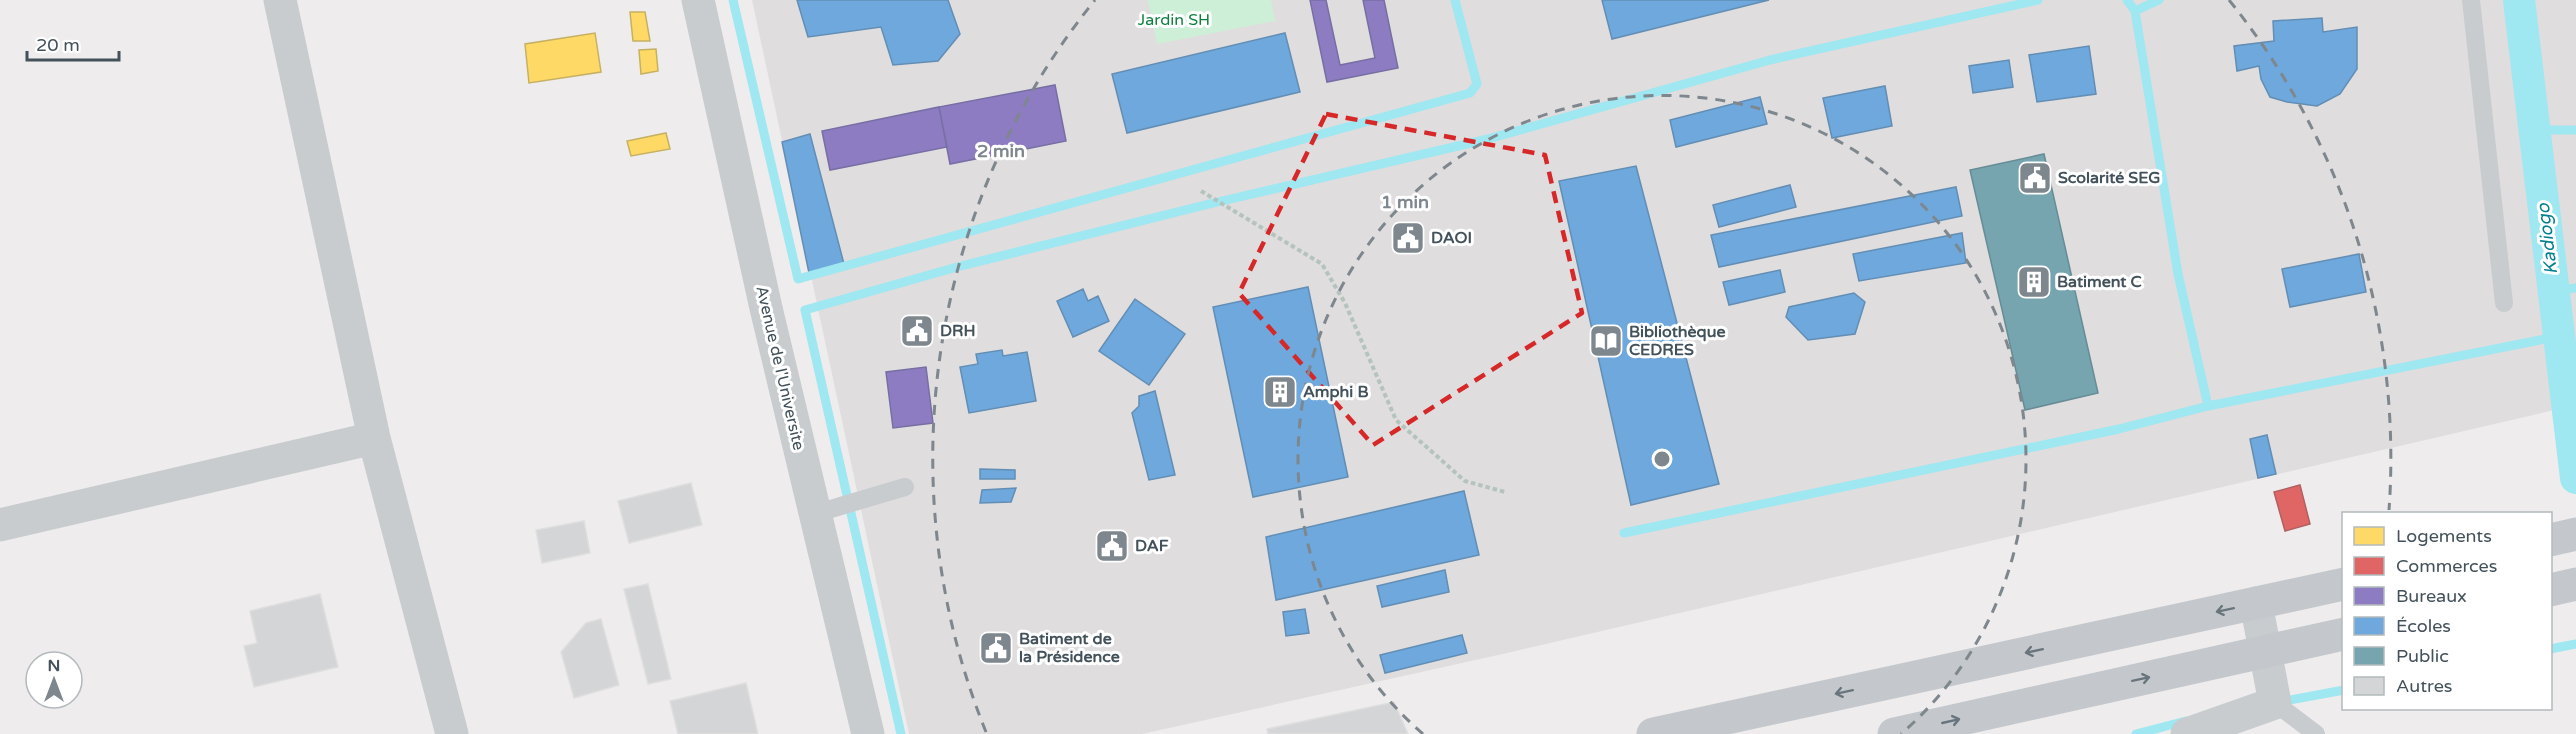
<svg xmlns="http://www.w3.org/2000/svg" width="2576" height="734" viewBox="0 0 2576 734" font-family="'Varela Round',sans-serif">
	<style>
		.education { fill: #dfddde }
		.green { fill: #ceefd7 }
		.homes { fill: #ffd966; stroke: #c6b062; stroke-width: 1.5 }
		.shops { fill: #e06666; stroke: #b16062; stroke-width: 1.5 }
		.offices { fill: #8e7cc3; stroke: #776fa4; stroke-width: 1.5 }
		.schools { fill: #6fa8dc; stroke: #628eb5; stroke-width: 1.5 }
		.public { fill: #76a5af; stroke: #668c96; stroke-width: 1.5 }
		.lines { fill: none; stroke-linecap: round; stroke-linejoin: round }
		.stream { stroke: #9fe7f1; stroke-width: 9 }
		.canal { stroke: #9fe7f1; stroke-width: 32 }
		.building { fill: #d4d5d7; stroke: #dfdedf; stroke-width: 1.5 }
		.path { stroke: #b4c3bd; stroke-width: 4; stroke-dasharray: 4.5 3; stroke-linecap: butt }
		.lane { stroke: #c8ccce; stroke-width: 18 }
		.street { stroke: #c8ccce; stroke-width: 33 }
		.primary { stroke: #c4c8cc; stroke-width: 33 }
		.oneway { stroke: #69757c }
		.marked { fill: none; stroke: #d62828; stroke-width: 4.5; stroke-dasharray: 12 8; stroke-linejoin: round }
		.ring { fill: none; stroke: #7e878d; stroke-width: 3; stroke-dasharray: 10 8 }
		.labels { text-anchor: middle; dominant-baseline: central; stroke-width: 6; stroke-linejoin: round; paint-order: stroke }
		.park-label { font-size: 16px; fill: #0e803d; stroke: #fff }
		.poi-label { font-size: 16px; font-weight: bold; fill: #42515a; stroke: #fff; text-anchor: start }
		.street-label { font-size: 16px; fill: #42515a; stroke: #fff }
		.water-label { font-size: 18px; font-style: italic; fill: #037f8f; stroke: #fff }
		.centre { fill: #7e878d; stroke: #fff; stroke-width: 3 }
		.ring-label { font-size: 18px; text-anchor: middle; font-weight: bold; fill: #7e878d; stroke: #fff; stroke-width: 6; stroke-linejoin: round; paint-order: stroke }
	</style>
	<rect width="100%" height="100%" fill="#eeecec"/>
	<path class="education" d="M752,0H2576V405L1507,653L1142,734H909Z"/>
	<path class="green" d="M1148,0H1271L1275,21L1157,44Z"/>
	<path class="homes" d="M630,12H645L650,41H633Z
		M595,33L601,72L529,83L525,44Z
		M656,49L658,71L641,74L639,50Z
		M666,133L670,149L631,156L627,141Z"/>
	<path class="shops" d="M2300,485L2310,524L2285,531L2274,492Z"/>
	<path class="offices" d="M1310,0H1326L1340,65L1375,58L1363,0H1384L1398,68L1327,82Z
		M1055,85L1066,141L950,164L939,107Z
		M939,107L947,147L830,170L822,131Z
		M926,367L933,423L893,428L886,372Z"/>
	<path class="schools" d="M797,0H948L960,34L938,61L893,65L881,27L808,37Z
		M1602,0H1769L1612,39Z
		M2322,18L2323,32L2357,27V69L2340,94L2317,106L2287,102L2270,97L2261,79L2259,66L2237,71L2234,46L2274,41L2273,21Z
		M1285,33L1300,92L1127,133L1112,74Z
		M2089,46L2096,94L2037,102L2029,55Z
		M2009,60L2013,87L1973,93L1969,66Z
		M1885,86L1892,126L1832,138L1823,98Z
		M1760,97L1767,124L1676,147L1670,120Z
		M810,134L844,264L809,273L782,142Z
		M1636,166L1719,484L1631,505L1559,181Z
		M1790,185L1796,207L1719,227L1713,205Z
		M1956,187L1962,216L1719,267L1711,235Z
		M1962,233L1966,263L1859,281L1853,254Z
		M2359,254L2366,292L2290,307L2282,269Z
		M1780,270L1785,292L1729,305L1723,282Z
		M1308,287L1348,477L1253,497L1213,307Z
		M1083,289L1088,301L1098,296L1109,321L1073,337L1057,301Z
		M1854,293L1865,302L1855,334L1808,340L1786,317L1789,307Z
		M1135,299L1185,334L1149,385L1099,351Z
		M1002,350L1003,356L1027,352L1036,401L969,413L960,367L978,364L976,354Z
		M1155,391L1175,475L1149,480L1132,413L1139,406V396Z
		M2267,435L2276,474L2258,478L2250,439Z
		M980,469L1015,470V479H980Z
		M1016,488L1011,502L980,503L982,490Z
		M1464,491L1479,555L1276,600L1266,537Z
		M1445,570L1449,592L1382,607L1377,586Z
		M1305,609L1309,633L1286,636L1283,612Z
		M1462,635L1467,653L1385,673L1380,655Z"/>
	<path class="public" d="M2044,154L2098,393L2025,410L1970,170Z"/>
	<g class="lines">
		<path class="stream" d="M733,0L798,279L1470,93L1477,84L1455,0
			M2127,0L2135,11L2178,274L2208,406
			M2135,11L2159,0
			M2535,130H2576
			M2554,291L2576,288
			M1624,533L2119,429L2208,406L2560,336
			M2550,649L2576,644
			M2279,702L2344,690
			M901,734L805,310L957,267L1205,205L1488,139L1770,60L2038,0
			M2136,734L2186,721"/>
		<path class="canal" d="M2519,0L2576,478"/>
	</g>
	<path class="building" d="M691,483L702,525L629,543L618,501Z
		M584,521L590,553L542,563L536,530Z
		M648,584L671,679L648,684L624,589Z
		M320,594L338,667L254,687L244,646L257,643L250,611Z
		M601,619L619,685L574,698L561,652L586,623Z
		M746,683L758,734H678L670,701Z
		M1394,702L1408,734H1268L1267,729Z"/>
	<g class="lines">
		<path class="path" d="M1201,191L1322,264L1345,303L1396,420L1465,481L1505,492"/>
		<path class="lane" d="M2471,0L2504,303
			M814,514L905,487
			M2275,703L2316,734"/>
		<path class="street" d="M280,0L374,438L452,734
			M698,0L766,308L868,734
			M0,525L374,438
			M2187,734L2275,703L2256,603"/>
		<path class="primary" d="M2550,540L2576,534
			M2550,590L2576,584
			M1653,734L2344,584
			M1894,734L2344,634"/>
	</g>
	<defs><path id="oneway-shaft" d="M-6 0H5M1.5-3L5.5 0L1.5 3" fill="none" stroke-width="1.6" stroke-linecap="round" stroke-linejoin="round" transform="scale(1.5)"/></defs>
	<g class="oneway">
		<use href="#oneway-shaft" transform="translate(2225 610) rotate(168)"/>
		<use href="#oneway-shaft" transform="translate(2034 651) rotate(168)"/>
		<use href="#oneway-shaft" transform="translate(2141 679) rotate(-12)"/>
		<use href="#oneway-shaft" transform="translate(1844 692) rotate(168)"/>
		<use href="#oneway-shaft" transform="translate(1951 721) rotate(-13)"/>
	</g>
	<path class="marked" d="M1326,114L1545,155L1582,313L1373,445L1239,293Z"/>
	<g class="ring">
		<path d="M1423 734A364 364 0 1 1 1901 734"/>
		<path d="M986 732A729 729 0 0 1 1095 0M2229 0A729 729 0 0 1 2389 510"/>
	</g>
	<defs>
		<symbol id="civic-square" viewBox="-11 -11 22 22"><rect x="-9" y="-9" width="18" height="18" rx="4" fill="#7e878d" stroke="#fff"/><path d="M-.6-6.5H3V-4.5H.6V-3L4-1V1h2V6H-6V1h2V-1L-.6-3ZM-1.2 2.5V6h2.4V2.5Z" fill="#fff"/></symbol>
		<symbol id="building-square" viewBox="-11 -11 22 22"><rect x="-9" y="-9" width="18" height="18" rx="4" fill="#7e878d" stroke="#fff"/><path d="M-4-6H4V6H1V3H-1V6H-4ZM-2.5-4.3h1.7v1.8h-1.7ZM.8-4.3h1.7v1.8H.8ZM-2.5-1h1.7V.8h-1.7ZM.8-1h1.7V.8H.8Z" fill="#fff"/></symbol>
		<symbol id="library-square" viewBox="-11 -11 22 22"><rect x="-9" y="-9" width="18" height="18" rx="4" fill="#7e878d" stroke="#fff"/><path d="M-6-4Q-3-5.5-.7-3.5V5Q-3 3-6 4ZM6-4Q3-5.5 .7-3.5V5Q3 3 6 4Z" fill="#fff"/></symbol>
	</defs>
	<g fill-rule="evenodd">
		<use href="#civic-square" x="2016" y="159" width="38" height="38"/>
		<use href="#civic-square" x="1389" y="219" width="38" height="38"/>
		<use href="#building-square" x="2015" y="263" width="38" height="38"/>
		<use href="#civic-square" x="898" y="312" width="38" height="38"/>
		<use href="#library-square" x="1587" y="322" width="38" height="38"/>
		<use href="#building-square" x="1261" y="373" width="38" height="38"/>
		<use href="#civic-square" x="1093" y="527" width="38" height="38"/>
		<use href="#civic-square" x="977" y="629" width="38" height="38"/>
	</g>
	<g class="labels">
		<g class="park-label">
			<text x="1174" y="20">Jardin SH</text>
		</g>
		<g class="poi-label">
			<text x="2058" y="178">Scolarité SEG</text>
			<text x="1431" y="238">DAOI</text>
			<text x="2057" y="282">Batiment C</text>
			<text x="940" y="331">DRH</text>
			<text x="1629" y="332">Bibliothèque<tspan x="1629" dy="18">CEDRES</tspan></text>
			<text x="1303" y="392">Amphi B</text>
			<text x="1135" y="546">DAF</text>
			<text x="1019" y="639">Batiment de<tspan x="1019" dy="18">la Présidence</tspan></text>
		</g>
		<g class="street-label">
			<text transform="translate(780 368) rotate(77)">Avenue de l'Universite</text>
		</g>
		<g class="water-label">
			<text transform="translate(2547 239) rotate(-97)">Kadiogo</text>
		</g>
	</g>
	<circle cx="1662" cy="459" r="9" class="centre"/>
	<g class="ring-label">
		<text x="1001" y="157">2 min</text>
		<text x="1405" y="208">1 min</text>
	</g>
	<rect x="2342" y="512" width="210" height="198" fill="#ffffff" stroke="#b3b9bd" stroke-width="1.5"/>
	<rect x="2354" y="527" width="30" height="18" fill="#ffd966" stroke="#b3b9bd" stroke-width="1.5"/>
	<text x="2396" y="542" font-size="18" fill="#42515a">Logements</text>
	<rect x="2354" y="557" width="30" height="18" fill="#e06666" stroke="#b3b9bd" stroke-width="1.5"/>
	<text x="2396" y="572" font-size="18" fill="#42515a">Commerces</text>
	<rect x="2354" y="587" width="30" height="18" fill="#8e7cc3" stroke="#b3b9bd" stroke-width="1.5"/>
	<text x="2396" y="602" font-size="18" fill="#42515a">Bureaux</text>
	<rect x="2354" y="617" width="30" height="18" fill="#6fa8dc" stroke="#b3b9bd" stroke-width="1.5"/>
	<text x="2396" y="632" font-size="18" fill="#42515a">Écoles</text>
	<rect x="2354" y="647" width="30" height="18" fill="#76a5af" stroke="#b3b9bd" stroke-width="1.5"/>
	<text x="2396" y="662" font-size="18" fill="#42515a">Public</text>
	<rect x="2354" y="677" width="30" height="18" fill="#d4d5d7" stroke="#b3b9bd" stroke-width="1.5"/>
	<text x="2396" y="692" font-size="18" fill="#42515a">Autres</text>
	<g transform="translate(54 680)"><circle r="28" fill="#ffffff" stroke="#b3b9bd" stroke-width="1.5"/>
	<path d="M0-4.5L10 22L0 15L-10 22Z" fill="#7e878d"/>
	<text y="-9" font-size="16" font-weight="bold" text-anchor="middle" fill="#42515a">N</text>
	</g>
	<path d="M27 51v9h92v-9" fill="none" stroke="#42515a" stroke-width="3"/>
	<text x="36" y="51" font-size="18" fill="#42515a" stroke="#ffffff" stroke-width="4.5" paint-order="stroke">20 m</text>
</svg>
